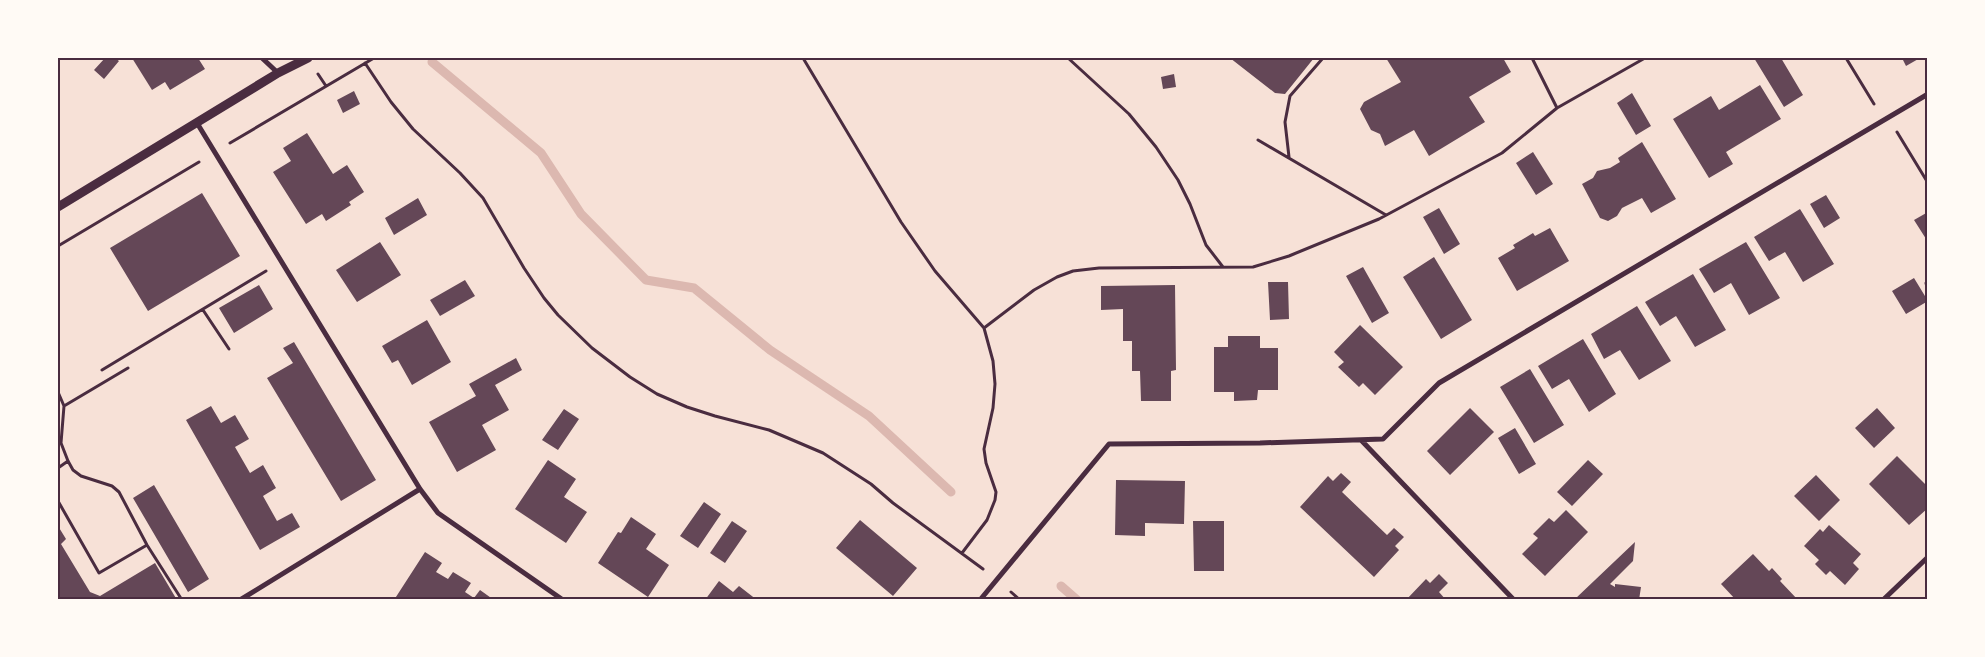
<svg xmlns="http://www.w3.org/2000/svg" width="1985" height="657" viewBox="0 0 1985 657" font-family="Rubik,sans-serif">
	<style>
		.lines { fill: none; stroke-linecap: round; stroke-linejoin: round }
		.stream { stroke: #dcb8b0; stroke-width: 9 }
		.building { fill: #644757 }
		.path { stroke: #4a2c40; stroke-width: 3 }
		.minor { stroke: #4a2c40; stroke-width: 5 }
		.tertiary { stroke: #4a2c40; stroke-width: 9 }
		.neatline { fill: none; stroke: #4a2c40; stroke-width: 2 }
	</style>
	<rect width="100%" height="100%" fill="#f7e1d7"/>
	<g class="lines">
		<path class="stream" d="M432,62L541,153L581,214L646,280L694,288L770,350L869,416L951,492
			M1061,586L1077,600"/>
	</g>
	<path class="building" d="M105,58H115L119,61L104,79L94,70Z
		M132,58H198L205,69L170,90L165,82L152,90Z
		M1230,58H1314L1285,94L1275,93Z
		M1386,58H1503L1511,72L1469,97L1485,122L1429,156L1414,130L1385,146L1380,134L1371,130L1360,109L1364,102L1401,82Z
		M1754,58H1781L1803,95L1784,107Z
		M1902,58H1920L1906,66Z
		M1174,74L1176,87L1163,89L1161,77Z
		M1760,85L1781,119L1726,152L1733,164L1709,178L1673,119L1711,96L1719,110Z
		M354,91L360,104L343,113L337,100Z
		M1632,93L1651,126L1636,135L1617,103Z
		M307,133L333,174L347,165L364,192L349,202L351,205L326,221L322,214L306,224L273,172L291,161L283,148Z
		M1642,142L1676,199L1651,213L1642,198L1622,208L1617,216L1608,221L1600,218L1582,184L1593,178L1597,171L1610,168L1620,162L1618,158Z
		M1533,152L1553,184L1536,195L1516,163Z
		M202,193L240,256L148,311L110,248Z
		M1826,195L1840,218L1824,228L1810,204Z
		M418,198L427,215L394,235L385,218Z
		M1439,208L1460,244L1444,254L1423,217Z
		M1800,209L1834,264L1803,282L1785,252L1769,261L1754,237Z
		M1928,212V242L1914,220Z
		M1550,228L1569,261L1517,291L1498,258L1515,248L1513,245L1533,233L1535,236Z
		M380,242L401,275L357,302L336,270Z
		M1746,242L1780,298L1749,315L1731,283L1714,293L1699,269Z
		M1434,257L1472,320L1441,339L1403,277Z
		M1363,267L1389,313L1372,323L1346,276Z
		M1693,274L1726,330L1695,347L1676,316L1660,326L1645,302Z
		M1914,278L1928,301L1906,314L1892,291Z
		M465,280L475,296L440,316L430,300Z
		M1268,282H1288L1289,319L1270,320Z
		M259,285L273,309L234,333L219,308Z
		M1175,285L1176,370L1171,371V401H1141L1140,371H1132V341H1123V309L1101,310V286Z
		M1637,306L1671,361L1639,380L1620,350L1604,359L1591,334Z
		M427,320L451,362L412,385L398,360L392,363L382,346Z
		M1360,325L1403,367L1375,395L1363,383L1359,387L1338,367L1344,362L1334,352Z
		M1228,336H1260V348H1278V390H1258L1257,400L1234,401V392H1214V347H1228Z
		M1583,339L1616,394L1589,412L1569,379L1552,389L1538,366Z
		M294,342L376,480L341,501L267,378L293,363L283,348Z
		M516,358L522,370L495,385L509,410L482,425L496,450L457,472L429,422L476,396L469,384Z
		M1530,369L1564,425L1534,443L1500,387Z
		M211,406L221,423L235,415L249,439L235,447L250,473L263,465L276,488L263,496L277,521L292,513L300,527L260,550L186,420Z
		M1470,408L1494,432L1450,475L1427,451Z
		M1877,408L1895,428L1874,448L1855,428Z
		M564,409L579,419L558,450L542,440Z
		M1515,428L1536,464L1519,474L1498,438Z
		M1897,456L1928,487V508L1909,525L1869,484Z
		M548,460L576,479L564,497L587,512L566,543L515,509Z
		M1588,460L1603,474L1572,506L1557,492Z
		M1341,473L1351,482L1342,492L1387,535L1394,528L1404,537L1395,546L1399,550L1374,577L1300,507L1328,476L1333,481Z
		M1816,475L1840,500L1819,521L1794,496Z
		M1116,480L1185,481L1184,524L1145,523V536L1115,535Z
		M154,485L209,579L188,592L133,498Z
		M704,502L721,514L698,548L680,536Z
		M1566,510L1588,532L1545,576L1522,554L1538,538L1533,534L1549,518L1554,522Z
		M631,517L656,534L646,549L669,565L648,597L598,563L618,532L621,533Z
		M860,520L917,568L893,596L836,548Z
		M732,521L747,531L725,563L710,553Z
		M1193,521H1224V571H1194Z
		M1829,525L1861,554L1853,563L1859,569L1845,585L1830,571L1826,575L1815,564L1819,560L1804,546L1820,529L1823,532Z
		M58,526L66,539L61,544L90,592L100,596L155,563L177,600H58Z
		M1635,542L1633,561L1610,584L1615,587V584L1641,587L1639,600L1575,599Z
		M425,552L442,563L436,572L448,579L453,572L471,583L465,592L474,598L480,590L494,600H394Z
		M1753,554L1769,571L1772,568L1782,579L1780,581L1798,600H1736L1721,584Z
		M1439,574L1448,583L1439,592L1446,600H1406L1426,579L1430,583Z
		M719,581L733,592L739,586L757,600H705Z"/>
	<g class="lines">
		<path class="path" d="M803,58L901,222L935,271L984,328L993,361L995,384L993,408L984,449L986,463L996,492L995,500L987,520L962,553
			M1068,58L1129,114L1156,147L1178,180L1190,204L1206,245L1223,267
			M1532,58L1557,108
			M1846,58L1874,104
			M365,63L391,102L413,129L460,173L483,198L524,268L544,298L558,315L592,348L630,377L657,394L687,407L715,416L769,430L823,453L871,484L893,503L983,569
			M318,74L326,86
			M1897,132L1928,183
			M1258,140L1386,215
			M230,143L374,58
			M1289,157L1285,122L1290,96L1323,58
			M58,246L199,162
			M1928,280L1926,283L1928,292
			M203,310L229,349
			M984,328L1034,290L1057,277L1073,271L1099,268L1253,267L1289,256L1379,219L1502,153L1557,108L1645,58
			M102,370L266,271
			M58,392L64,406L61,443L68,461L73,470L81,476L112,486L119,492L147,545L182,600
			M64,406L128,368
			M58,468L68,461
			M58,501L99,573L147,545
			M1011,592L1020,600"/>
		<path class="minor" d="M262,58L278,73
			M197,123L420,489L438,513L563,600
			M1361,440L1514,600
			M240,600L420,489
			M980,600L1109,444L1260,443L1383,439L1439,383L1928,94
			M1883,600L1928,557"/>
		<path class="tertiary" d="M58,207L278,73L308,58"/>
	</g>
	<rect width="1985" height="657" fill="none" stroke="#fffaf5" stroke-width="118"/>
	<rect x="59" y="59" width="1867" height="539" class="neatline"/>
</svg>
